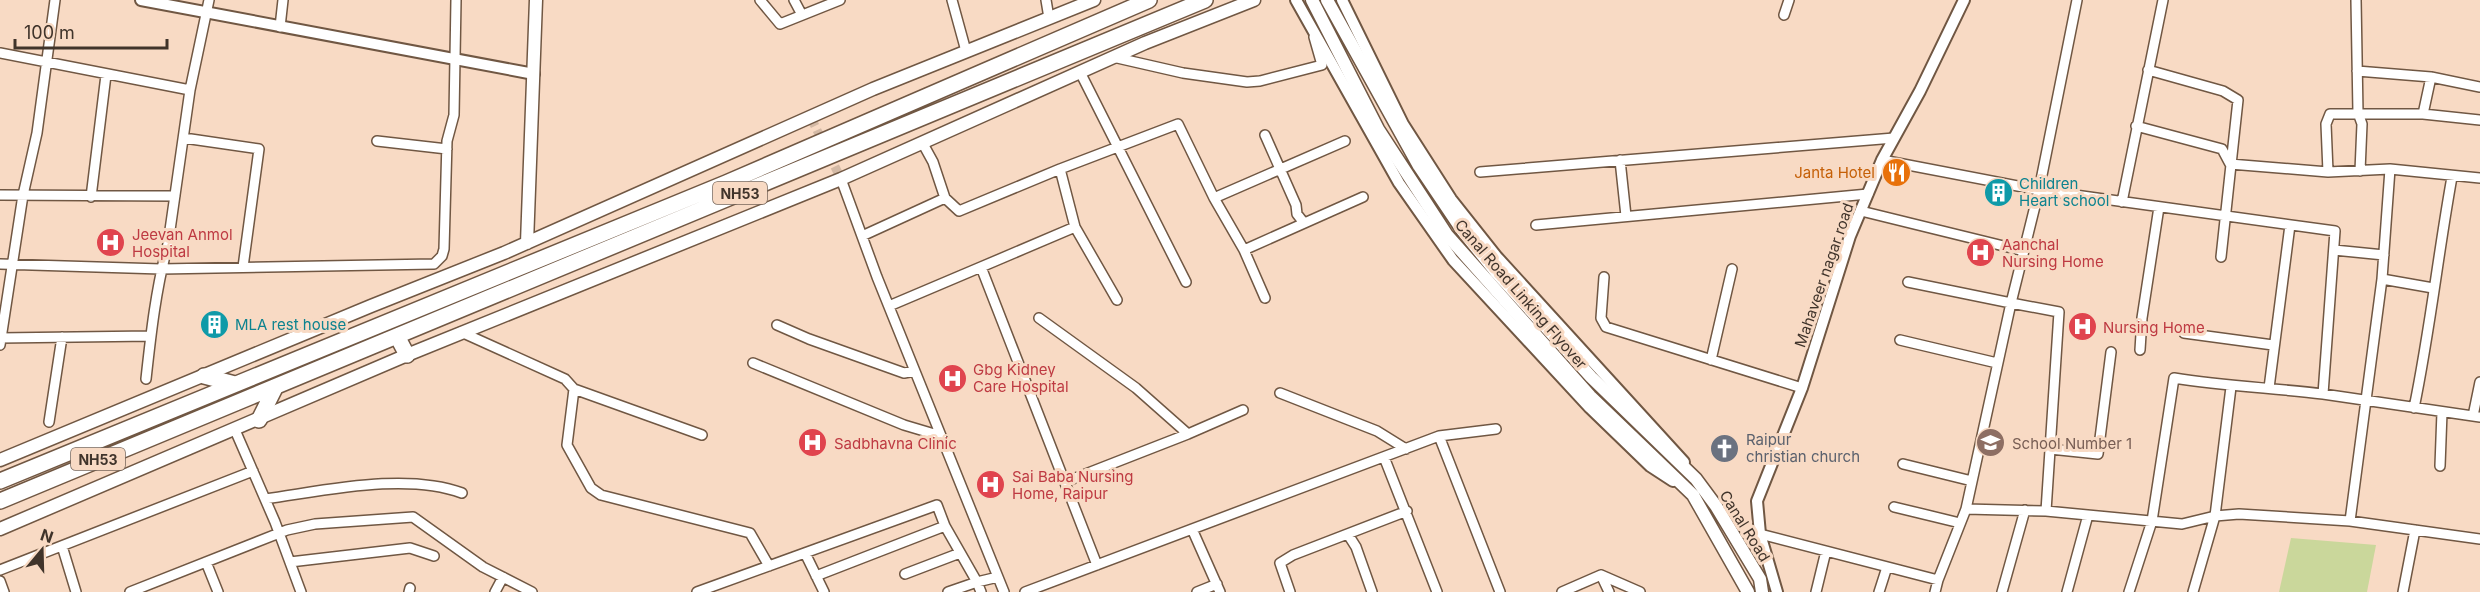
<svg xmlns="http://www.w3.org/2000/svg" width="2480" height="592" viewBox="0 0 2480 592" font-family="Inter,sans-serif">
	<style>
		.park { fill: #cad79b }
		.lines { fill: none; stroke-linecap: round; stroke-linejoin: round }
		.minor-tunnel { stroke: #d3b9a5; stroke-width: 9; stroke-dasharray: 9 4.5; stroke-linecap: butt }
		.minor-casing { stroke: #705743; stroke-width: 12 }
		.tertiary-casing { stroke: #705743; stroke-width: 14 }
		.secondary-casing { stroke: #705743; stroke-width: 15 }
		.trunk-casing { stroke: #705743; stroke-width: 18 }
		.minor { stroke: #fff; stroke-width: 9 }
		.tertiary { stroke: #fff; stroke-width: 10 }
		.secondary { stroke: #fff; stroke-width: 12 }
		.trunk { stroke: #fff; stroke-width: 15 }
		.labels { text-anchor: middle; dominant-baseline: central; stroke-width: 6; stroke-linejoin: round; paint-order: stroke }
		.shield { fill: #f8dac4; stroke: #776659; stroke-width: 1.5 }
		.shield-label { font-size: 14px; font-weight: bold; fill: #40342b }
		.food-label { font-size: 15px; fill: #c56008; stroke: #f8dac4; text-anchor: end }
		.culture-label { font-size: 15px; fill: #0d838f; stroke: #f8dac4; text-anchor: start }
		.health-label { font-size: 15px; fill: #be3a42; stroke: #f8dac4; text-anchor: start }
		.street-label { font-size: 15px; fill: #40342b; stroke: #f8dac4 }
		.worship-label { font-size: 15px; fill: #5b616d; stroke: #f8dac4; text-anchor: start }
		.education-label { font-size: 15px; fill: #785e54; stroke: #f8dac4; text-anchor: start }
	</style>
	<rect width="100%" height="100%" fill="#f8dac4"/>
	<path class="park" d="M2291,538L2376,545L2367,592H2279Z"/>
	<g class="lines">
		<path class="minor-tunnel" d="M811,118L841,179"/>
		<defs>
			<path id="minor" d="M760,0L780,24L840,0
				M794,0L802,15
				M952,0L966,51
				M1046,0L1049,18
				M2077,0L2039,190L2335,231L2323,394L2480,417
				M2356,0L2358,113L2362,124L2360,171
				M1784,15L1789,0
				M280,27L283,0
				M0,53L190,90
				M1113,57L1183,73L1247,82L1260,81L1322,65L1314,37
				M2148,70L2223,91L2238,100L2221,257
				M2357,71L2431,77L2480,87
				M1080,72L1186,282
				M2423,114L2431,77
				M2136,126L2222,149L2230,164L2328,172L2390,169L2480,178
				M1265,135L1296,205L1297,214L1304,223
				M184,138L259,149L243,267
				M377,141L447,149
				M922,142L933,162L945,198L959,211L1060,169
				M1620,160L1626,216
				M1882,160L2039,190L2011,303L2059,312L2046,511
				M1480,172L1894,138
				M2328,172L2326,124L2330,114H2423L2480,120
				M841,179L877,277L1004,592
				M0,195L175,196
				M91,197L106,75
				M1214,198L1244,250L1265,298
				M2122,202L2163,0
				M1861,211L2024,251
				M1536,225L1868,194
				M1075,227L1060,169L1178,124L1214,198L1345,141
				M862,236L945,198
				M1244,250L1363,197
				M2334,250L2384,255
				M0,264L161,269L434,264L442,256L444,249L447,141L454,115L456,0
				M1604,277L1601,318L1606,327L1802,388
				M2382,279L2433,288
				M889,306L981,267
				M1039,318L1136,388L1188,434
				M777,325L809,339L904,373L915,371
				M461,332L565,379L574,389L702,435
				M2184,333L2273,345
				M0,338L151,336
				M1900,340L1997,363
				M0,345L23,195L37,133L55,0
				M2140,350L2142,318L2159,207
				M1711,360L1732,269
				M753,363L904,425L941,436
				M146,379C151,333 156,288 168,244L190,90L209,0
				M2269,388L2290,225
				M574,389L567,445L591,488L601,495L750,533L769,566
				M1280,393L1377,431L1406,449
				M2414,408C2430,331 2438,254 2452,177
				M2473,416L2480,382
				M49,422L62,337
				M235,430L275,522L301,592
				M1439,436L1496,429
				M2050,449L2098,454L2111,352
				M1384,457L1437,592
				M1903,464L1972,481
				M2440,466L2442,412
				M1065,482L1188,434L1243,410
				M265,499C324,491 405,472 462,493
				M1894,507L1960,523
				M1966,509L2046,511L2182,524L2215,516L2239,514L2350,521L2480,539
				M2350,521L2382,279L2390,169
				M945,526L977,582L998,577
				M1192,529L1220,592
				M1760,534L1938,580L1966,509L2011,303L1908,282
				M1349,536L1356,547L1372,592
				M62,546L76,592
				M805,553L824,592
				M206,562L218,592
				M290,562L410,548L434,556
				M1097,565L981,267L1075,227L1117,300
				M0,570L253,471
				M905,574L960,553
				M1601,575L1609,592
				M0,581L4,592
				M130,592L287,530L315,524L413,517L483,567L532,592
				M409,592L410,588
				M495,592L503,577
				M697,592L937,505L945,526L816,576
				M948,592L977,582L981,592
				M1025,592L1439,436L1500,592
				M1197,592L1217,584
				M1290,592L1280,563L1293,555L1407,511
				M1562,592L1601,575L1640,592
				M1816,592L1826,551
				M1879,592L1887,567
				M1935,592L1938,580
				M2002,592L2025,510
				M2067,592L2088,515
				M2129,592L2152,521L2174,378C2224,386 2273,388 2323,394
				M2193,592L2215,516L2231,387
				M2403,592L2415,530"/>
			<path id="tertiary" d="M141,0L534,74
				M1296,0L1399,183L1453,260L1590,408L1650,466L1673,481
				M1342,0L1403,124L1451,199L1497,257L1684,462
				M1777,592L1760,534L1757,501L1802,388L1850,236L1882,160L1920,91L1964,0"/>
			<path id="secondary" d="M1312,0L1378,129L1447,235L1590,396L1693,495L1748,592
				M1327,0L1419,166L1462,230L1496,272L1591,377L1696,479L1716,506L1760,579L1762,592
				M527,243L536,0
				M0,460L371,306L504,253L873,89L1094,0
				M0,529L407,355L841,179L1145,43L1254,0"/>
			<path id="trunk" d="M397,336L407,355
				M204,376L235,384
				M259,420L275,388
				M0,481L726,183L1149,0
				M0,501L1205,0"/>
		</defs>
		<use href="#minor" class="minor-casing"/>
		<use href="#tertiary" class="tertiary-casing"/>
		<use href="#secondary" class="secondary-casing"/>
		<use href="#trunk" class="trunk-casing"/>
		<use href="#minor" class="minor"/>
		<use href="#tertiary" class="tertiary"/>
		<use href="#secondary" class="secondary"/>
		<use href="#trunk" class="trunk"/>
	</g>
	<defs>
		<symbol id="restaurant-disc" viewBox="-11 -11 22 22"><circle r="9.5" fill="#e8710a" stroke="#f8dac4"/><path d="M-5-6h1v4h1v-4h1v4h1v-4h1v5L-1.5 .5V6h-2V.5L-5-1ZM5-6V6H3V1.5H1.5Q1.5-4 5-6Z" fill="#fff"/></symbol>
		<symbol id="building-disc" viewBox="-11 -11 22 22"><circle r="9.5" fill="#0f9aa8" stroke="#f8dac4"/><path d="M-4-6H4V6H1V3H-1V6H-4ZM-2.5-4.3h1.7v1.8h-1.7ZM.8-4.3h1.7v1.8H.8ZM-2.5-1h1.7V.8h-1.7ZM.8-1h1.7V.8H.8Z" fill="#fff"/></symbol>
		<symbol id="hospital-disc" viewBox="-11 -11 22 22"><circle r="9.5" fill="#e0444e" stroke="#f8dac4"/><path d="M-5-5h3v3.5h4V-5h3V5h-3V1.5h-4V5h-3Z" fill="#fff"/></symbol>
		<symbol id="school-disc" viewBox="-11 -11 22 22"><circle r="9.5" fill="#8d6e63" stroke="#f8dac4"/><path d="M0-5L7-2L0 1L-7-2ZM-4 1L0 2.5L4 1V4Q0 6-4 4Z" fill="#fff"/></symbol>
		<symbol id="church-disc" viewBox="-11 -11 22 22"><circle r="9.5" fill="#6b7280" stroke="#f8dac4"/><path d="M-1.2-6h2.4v3.5h3.3v2.4h-3.3V6h-2.4V-.1h-3.3v-2.4h3.3Z" fill="#fff"/></symbol>
	</defs>
	<g fill-rule="evenodd">
		<use href="#restaurant-disc" x="1880" y="156" width="33" height="33"/>
		<use href="#building-disc" x="1982" y="176" width="33" height="33"/>
		<use href="#hospital-disc" x="94" y="226" width="33" height="33"/>
		<use href="#hospital-disc" x="1964" y="236" width="33" height="33"/>
		<use href="#building-disc" x="198" y="308" width="33" height="33"/>
		<use href="#hospital-disc" x="2066" y="310" width="33" height="33"/>
		<use href="#hospital-disc" x="936" y="362" width="33" height="33"/>
		<use href="#hospital-disc" x="796" y="426" width="33" height="33"/>
		<use href="#school-disc" x="1974" y="426" width="33" height="33"/>
		<use href="#church-disc" x="1708" y="432" width="33" height="33"/>
		<use href="#hospital-disc" x="974" y="468" width="33" height="33"/>
	</g>
	<g class="labels">
		<g class="shield">
			<rect x="713" y="182" width="54" height="22" rx="4.5"/>
			<rect x="71" y="448" width="54" height="22" rx="4.5"/>
		</g>
		<g class="shield-label">
			<text x="740" y="193">NH53</text>
			<text x="98" y="459">NH53</text>
		</g>
		<g class="food-label">
			<text x="1875" y="172">Janta Hotel</text>
		</g>
		<g class="culture-label">
			<text x="2019" y="183">Children<tspan x="2019" dy="17">Heart school</tspan></text>
			<text x="235" y="324">MLA rest house</text>
		</g>
		<g class="health-label">
			<text x="132" y="234">Jeevan Anmol<tspan x="132" dy="17">Hospital</tspan></text>
			<text x="2002" y="244">Aanchal<tspan x="2002" dy="17">Nursing Home</tspan></text>
			<text x="2103" y="327">Nursing Home</text>
			<text x="973" y="369">Gbg Kidney<tspan x="973" dy="17">Care Hospital</tspan></text>
			<text x="834" y="443">Sadbhavna Clinic</text>
			<text x="1012" y="476">Sai Baba Nursing<tspan x="1012" dy="17">Home, Raipur</tspan></text>
		</g>
		<g class="street-label">
			<text transform="translate(1824 275) rotate(-71)">Mahaveer nagar road</text>
			<text transform="translate(1521 294) rotate(49)">Canal Road Linking Flyover</text>
			<text transform="translate(1745 526) rotate(58)">Canal Road</text>
		</g>
		<g class="worship-label">
			<text x="1746" y="439">Raipur<tspan x="1746" dy="17">christian church</tspan></text>
		</g>
		<g class="education-label">
			<text x="2012" y="443">School Number 1</text>
		</g>
	</g>
	<g transform="translate(42 550) rotate(19)" stroke="#f8dac4" stroke-width="4.5" paint-order="stroke">
	<path d="M0-4.5L10 22L0 15L-10 22Z" fill="#40342b"/>
	<text y="-9" font-size="16" font-weight="bold" text-anchor="middle" fill="#40342b">N</text>
	</g>
	<path d="M15 39v9h152v-9" fill="none" stroke="#40342b" stroke-width="3"/>
	<text x="24" y="39" font-size="18" fill="#40342b" stroke="#f8dac4" stroke-width="4.5" paint-order="stroke">100 m</text>
</svg>
